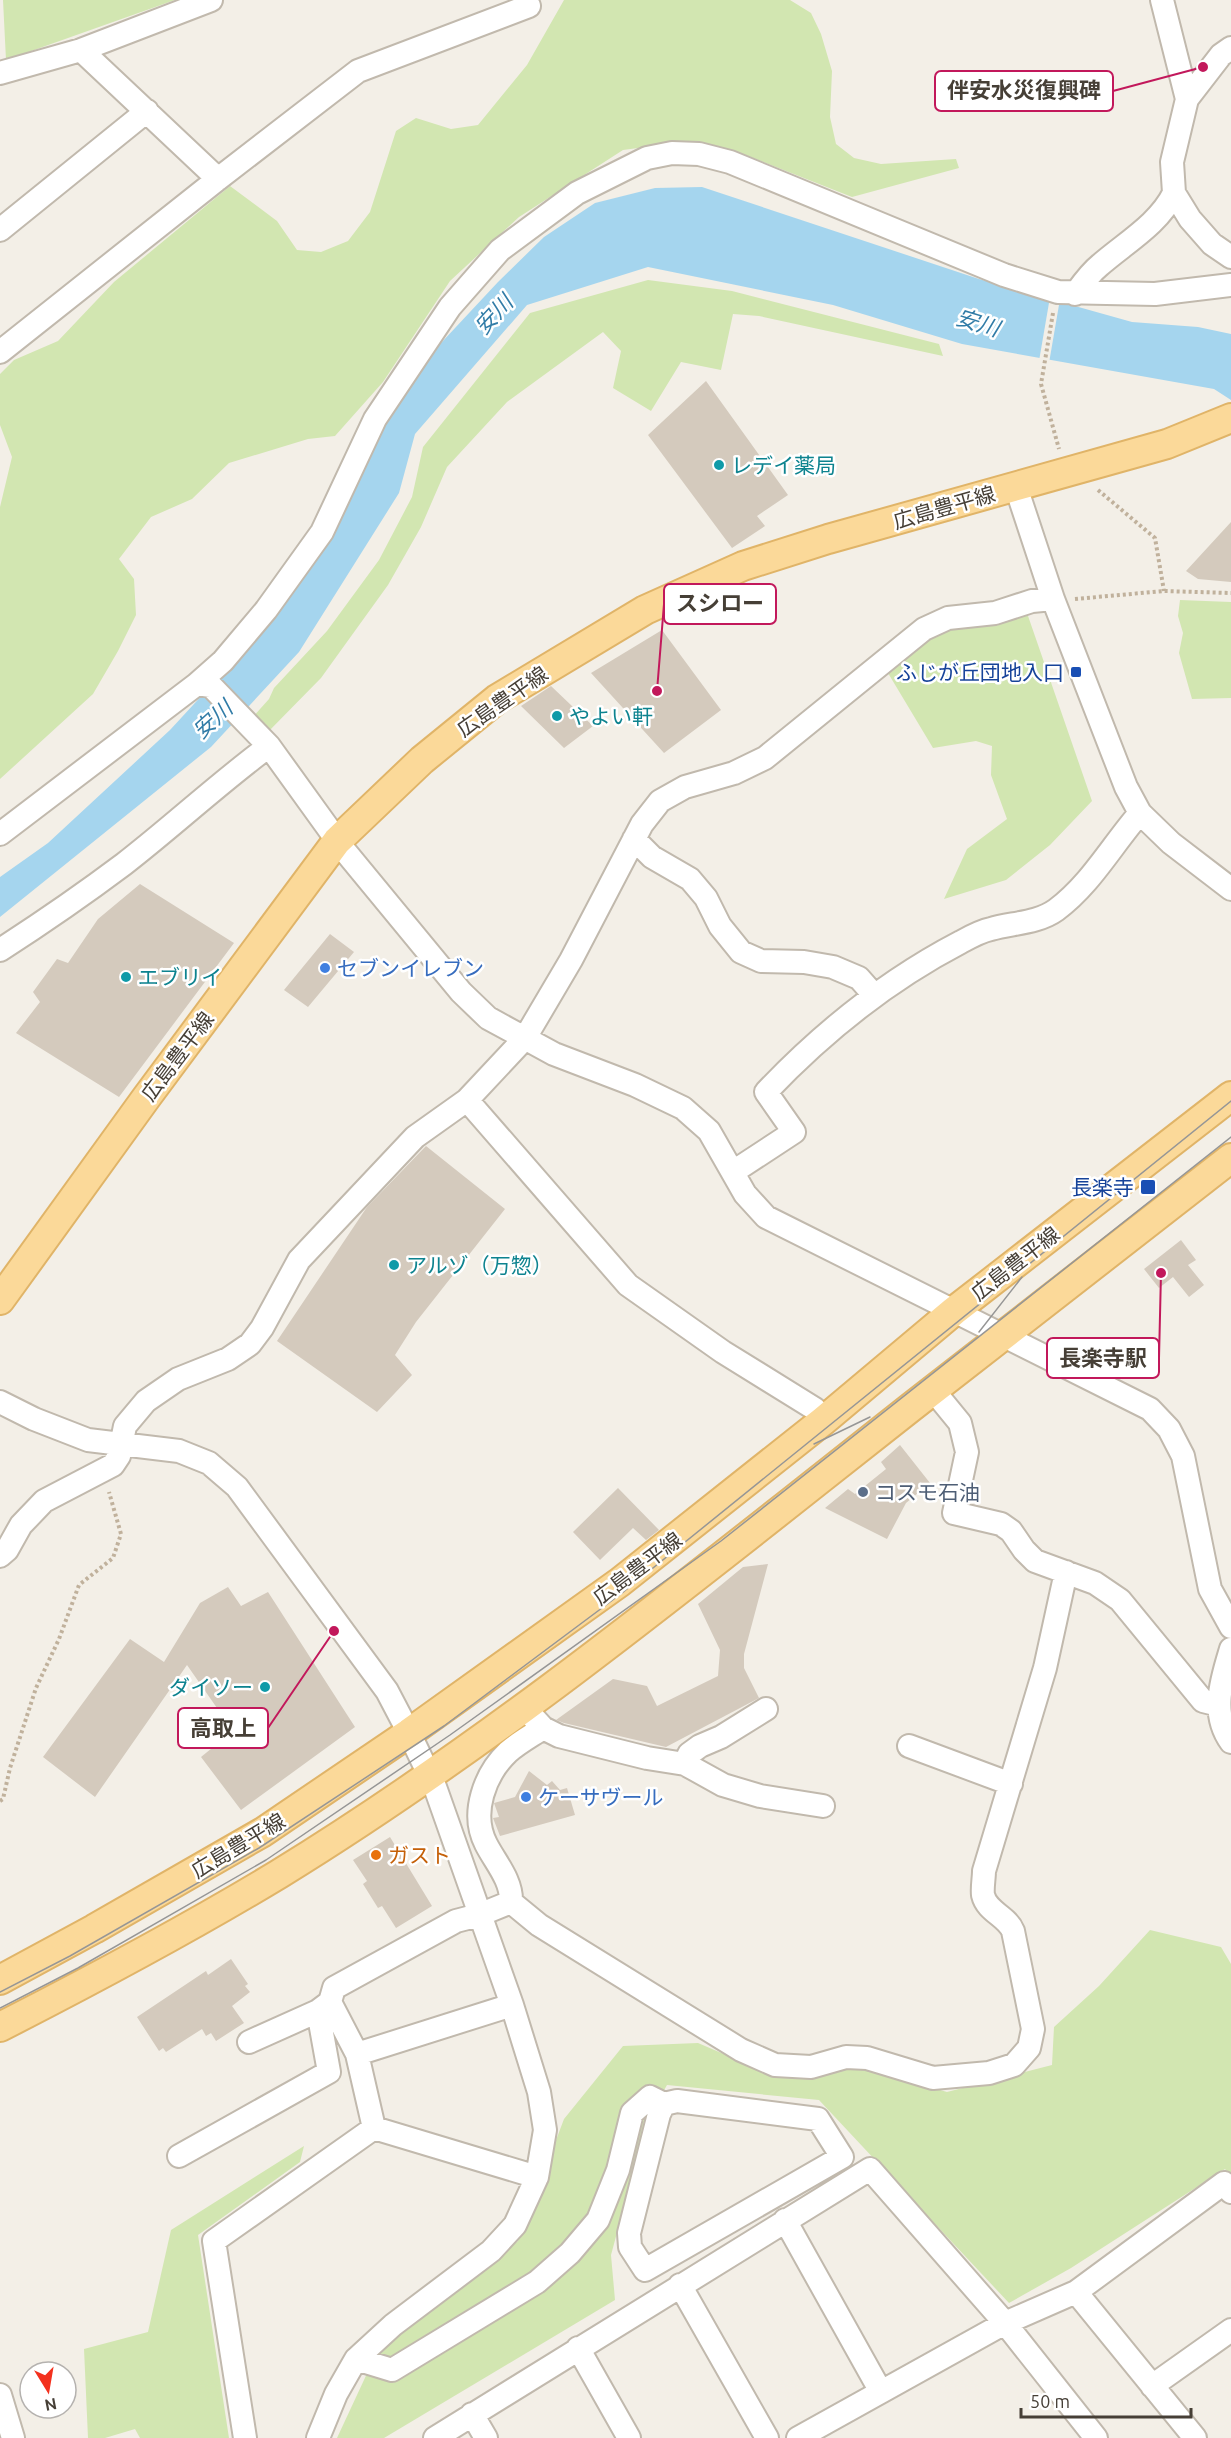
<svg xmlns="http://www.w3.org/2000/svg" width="1231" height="2438" viewBox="0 0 1231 2438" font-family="Ubuntu,'Noto Sans JP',sans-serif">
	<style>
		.green { fill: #d2e6b1 }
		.water { fill: #a5d5ee }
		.pier { fill: #f3efe7 }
		.building { fill: #d4cabd }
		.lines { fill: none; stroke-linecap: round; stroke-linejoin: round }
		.minor-casing { stroke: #c1b9ad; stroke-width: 26 }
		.major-casing { stroke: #e0b468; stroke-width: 32 }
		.path { stroke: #c0b19c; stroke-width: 4; stroke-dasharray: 3 3; stroke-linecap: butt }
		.minor { stroke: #fff; stroke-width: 22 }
		.major { stroke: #fbd999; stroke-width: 28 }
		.tram { stroke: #969696; stroke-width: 1.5 }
		.culture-dot { fill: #0f9aa8; stroke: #fff; stroke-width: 2 }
		.transit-dot { fill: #1a4fb4; stroke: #fff; stroke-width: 2 }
		.shop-dot { fill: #3f7fe0; stroke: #fff; stroke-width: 2 }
		.service-dot { fill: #5c6f8a; stroke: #fff; stroke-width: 2 }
		.food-dot { fill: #e8710a; stroke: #fff; stroke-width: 2 }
		.labels { text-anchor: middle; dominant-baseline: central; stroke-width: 5; stroke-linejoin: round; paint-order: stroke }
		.culture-label { font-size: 21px; fill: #0d838f; stroke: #fff; text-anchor: start }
		.street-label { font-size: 21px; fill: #463f36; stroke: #fff }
		.transit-label { font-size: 21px; fill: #164399; stroke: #fff; text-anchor: end }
		.shop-label { font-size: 21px; fill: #366cbe; stroke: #fff; text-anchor: start }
		.service-label { font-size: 21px; fill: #4e5e75; stroke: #fff; text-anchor: start }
		.food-label { font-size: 21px; fill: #c56008; stroke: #fff; text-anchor: start }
		.water-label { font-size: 22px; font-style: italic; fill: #317ca7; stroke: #fff }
		.leader { fill: none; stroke: #c2185b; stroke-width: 2 }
		.callout-dot { fill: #c2185b; stroke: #fff; stroke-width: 2 }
		.callout { fill: #fff; stroke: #c2185b; stroke-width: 2 }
		.callout-label { font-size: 22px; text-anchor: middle; font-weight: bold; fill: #463f36 }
	</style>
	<rect width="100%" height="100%" fill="#f3efe7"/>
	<path class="green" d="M3,0H175L6,60Z
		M564,0H790L811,13L821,34L832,71L830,117L836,144L854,158L881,164L956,159L959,168L852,197L738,152L691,141L623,150L519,217L450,281L383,382L335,436L308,439L229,463L192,499L151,517L119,559L134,579L136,615L118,651L93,694L0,779V507L12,457L0,425V374L14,360L58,341L114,282L230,186L277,221L297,250L321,252L348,241L370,212L396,131L416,118L451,129L478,125L527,65Z
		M648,280L732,291L939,344L943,356L759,316L733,314L721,370L681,362L651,411L613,388L621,351L603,332L507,402L447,467L421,527L388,585L321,678L267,733L252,718L269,699L274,688L327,631L379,560L412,497L423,447L530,313Z
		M1180,600L1231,602V698L1192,699L1179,653L1183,633L1178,616Z
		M1027,613L1092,801L1050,845L1006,880L944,899L967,849L1007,819L991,775L992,746L976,741L933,748L888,673L923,641L948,630L980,626Z
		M1150,1930L1221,1947L1231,1964V2176L1225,2169L1071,2268L1009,2303L819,2100L667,2085L648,2118L611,2255L615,2300L384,2438H337L377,2352L518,2241L564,2119L623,2046L698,2043L773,2075L861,2067L947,2092L1052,2065L1054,2027L1099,1986Z
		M304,2146L300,2162L198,2235L229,2438H140L135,2429L105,2438H88L84,2349L148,2332L171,2230Z"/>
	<path class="water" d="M702,187L979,279L1132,322L1198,327L1231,334V400L1214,389L962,344L833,305L648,267L527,305L415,434L399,493L299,652L211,747L0,917V877L48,843L170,730L276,615L379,436L427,358L498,282L544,237L595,203L655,188Z"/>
	<path class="pier" d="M1050,297L1060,299L1049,363L1039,361Z"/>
	<path class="building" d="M706,381L788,495L757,516L765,526L732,548L648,435Z
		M1231,522V582L1198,579L1186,571Z
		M662,630L721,710L664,753L591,673Z
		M551,686L593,726L564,748L521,706Z
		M140,884L234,943L119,1097L16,1033L40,1002L33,992L57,959L68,963L98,919Z
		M330,934L354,952L308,1007L284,990Z
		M426,1146L505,1209L416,1322L395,1355L412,1375L377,1412L277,1341L367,1207Z
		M1181,1240L1196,1260L1188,1265L1204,1285L1189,1297L1173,1277L1159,1288L1144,1269Z
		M900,1445L930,1483L906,1503L887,1539L825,1508L848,1489L855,1494L886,1469L881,1462Z
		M618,1488L659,1530L646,1540L633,1528L600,1560L573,1532Z
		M768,1564L744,1654V1668L759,1698L666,1747L564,1723L556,1720L613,1679L647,1686L657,1706L718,1676L720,1650L698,1604L743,1567Z
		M228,1587L241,1606L268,1592L355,1727L241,1810L201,1757L233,1731L187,1665L95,1797L43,1757L130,1639L164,1662L200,1603Z
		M529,1771L547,1785L552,1781L560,1790L567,1788L575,1815L500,1836L493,1818L499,1817L494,1803L515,1797Z
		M390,1837L432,1906L396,1928L382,1906L378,1908L363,1884L367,1881L353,1860Z
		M231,1959L248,1984L245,1986L250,1992L232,2006L244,2023L216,2041L211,2033L206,2036L202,2029L166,2052L163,2048L159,2051L137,2017L206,1971L208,1975Z"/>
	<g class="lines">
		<defs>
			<path id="minor" d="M1162,0L1187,99L1172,162L1174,193L1190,219L1212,244L1231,257
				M81,50L218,179
				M0,73L81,50L211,0
				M1187,99L1221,55L1231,48
				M0,230L147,111
				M1075,294C1083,283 1090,273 1100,265C1125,243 1159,224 1174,193
				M0,352L218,179L358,71L529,6L526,0
				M1016,487L1053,599L1126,787L1140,813L1171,843L1231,889
				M197,684L211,686L269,746L344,850L461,992L488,1018L554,1054L635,1085L683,1108L709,1131L745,1194L766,1217L1150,1409L1169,1429L1183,1456L1210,1589L1231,1627
				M0,834L197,684L223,661L266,610L322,532L375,419L450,307L500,250L577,193L647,158L672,153L699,154L730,162L1004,275L1058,292L1155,294L1231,285
				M634,839L652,857L690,879L706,898L720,926L741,952L761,961L804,962L833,967L859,978L874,995
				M0,950C42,923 84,894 124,864C173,826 219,783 269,746
				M467,1100L628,1285L723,1352L815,1409L823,1421
				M733,1172L794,1132L766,1092C823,1032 888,980 961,942C970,937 981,931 991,929C1012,923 1038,923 1056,910C1091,884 1112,845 1140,813
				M933,1390L960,1423L967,1452L954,1513L1001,1524L1011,1531L1024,1550L1035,1561L1095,1583L1120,1600L1203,1701L1219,1705
				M0,1402L34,1419L88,1440L179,1451L209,1463L237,1487L387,1691L409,1733L435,1787L512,2005L539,2092L545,2130L537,2177L515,2225L491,2251L393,2325L356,2359L336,2394L318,2438
				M0,1556L7,1550L21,1525L44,1501L113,1465L119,1456L125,1426L146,1401L178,1379L228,1359L250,1344L262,1328L299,1260L415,1137L467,1100L525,1038L571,960L642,824L660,801L685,787L734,773L765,758L924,629L948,618L995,613L1032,601L1053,599
				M1231,1649C1222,1679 1210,1713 1231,1742
				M533,1717L543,1728L559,1736L647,1758L685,1764L723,1785L760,1796L823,1806
				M909,1746L1011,1784
				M685,1764L689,1754L700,1746L721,1737L766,1709
				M511,1902L539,1925L741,2050L775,2065L811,2067L846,2057L867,2058L933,2078L989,2073L1014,2065L1029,2048L1033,2029L1013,1931C1007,1916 987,1912 983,1895C982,1888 984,1878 984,1871L1045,1668L1066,1572
				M249,2042L318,2011
				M357,2054L512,2005
				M179,2156L329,2072L318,2011L330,2002
				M537,2177L374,2128L357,2054L330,2002L334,1988L456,1921L479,1915L511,1902C512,1880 495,1862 486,1844C470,1813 485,1774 508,1752C518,1743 531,1736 543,1728
				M785,2220L881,2392
				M680,2285L767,2438
				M1076,2292L1195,2438
				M578,2348L629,2438
				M356,2359L392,2370L537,2282L570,2253L598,2220L618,2170L632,2113L650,2097L664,2104L677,2101L818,2119L842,2157L645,2270L630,2247L629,2233L659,2114L664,2104
				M1152,2386L1231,2330
				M0,2395L13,2438
				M472,2414L486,2438
				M245,2438L214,2241L374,2128
				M435,2438L870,2169L1005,2323L1096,2438
				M798,2438L1005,2323L1076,2292L1224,2183L1231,2192"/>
			<path id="major" d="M0,1300L146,1098L337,841L422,760L497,699L645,610L743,566L828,539L1167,444L1231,418
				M0,1980L94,1929L263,1832L409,1733L620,1582L823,1421L954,1311L1231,1096
				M0,2027C94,1979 188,1929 279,1874C471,1756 648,1615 824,1476C959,1369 1095,1263 1231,1158"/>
		</defs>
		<use href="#minor" class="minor-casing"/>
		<use href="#major" class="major-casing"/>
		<path class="path" d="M1053,313L1041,384L1059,449
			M1098,490L1155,538L1164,591
			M1075,599L1164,591L1231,593
			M0,1801L3,1799L10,1768L36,1688L59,1639L79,1585L113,1558L121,1534L109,1492"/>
		<use href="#minor" class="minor"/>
		<use href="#major" class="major"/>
		<path class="tram" d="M979,1332L1022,1277
			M814,1444L870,1417
			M0,1992L70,1956L259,1848L444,1726L622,1593L1231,1101
			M0,2008L78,1968L266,1860L450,1735L721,1541L1231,1137"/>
	</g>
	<g class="culture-dot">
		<circle cx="719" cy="465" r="6"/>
		<circle cx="557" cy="716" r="6"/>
		<circle cx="126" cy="977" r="6"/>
		<circle cx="394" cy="1265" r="6"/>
		<circle cx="265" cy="1687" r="6"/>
	</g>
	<g class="transit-dot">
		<rect x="1070" y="666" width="12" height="12" rx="3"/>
		<rect x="1140" y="1179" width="16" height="16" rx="3"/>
	</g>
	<g class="shop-dot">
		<circle cx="325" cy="968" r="6"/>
		<circle cx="526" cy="1797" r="6"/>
	</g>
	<circle class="service-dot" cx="863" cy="1492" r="6"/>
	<circle class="food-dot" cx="376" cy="1855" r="6"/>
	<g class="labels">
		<g class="culture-label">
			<text x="731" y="465">レデイ薬局</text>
			<text x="569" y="716">やよい軒</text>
			<text x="138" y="977">エブリイ</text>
			<text x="406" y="1265">アルゾ（万惣）</text>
			<text x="253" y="1687" text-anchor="end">ダイソー</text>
		</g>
		<g class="street-label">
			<text transform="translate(944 507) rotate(-16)">広島豊平線</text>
			<text transform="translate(502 701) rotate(-35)">広島豊平線</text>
			<text transform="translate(177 1056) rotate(-53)">広島豊平線</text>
			<text transform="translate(1015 1263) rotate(-38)">広島豊平線</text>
			<text transform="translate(637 1568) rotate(-37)">広島豊平線</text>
			<text transform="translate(238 1845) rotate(-31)">広島豊平線</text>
		</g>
		<g class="transit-label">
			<text x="1064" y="672">ふじが丘団地入口</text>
			<text x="1134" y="1187">長楽寺</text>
		</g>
		<g class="shop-label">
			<text x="337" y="968">セブンイレブン</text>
			<text x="538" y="1797">ケーサヴール</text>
		</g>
		<g class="service-label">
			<text x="875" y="1492">コスモ石油</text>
		</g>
		<g class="food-label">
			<text x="388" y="1855">ガスト</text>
		</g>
		<g class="water-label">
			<text transform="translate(493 314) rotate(-47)">安川</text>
			<text transform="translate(978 322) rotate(17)">安川</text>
			<text transform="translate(212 719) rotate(-42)">安川</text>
		</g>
	</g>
	<path class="leader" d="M1203 67L1113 91M657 691L664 604M1161 1273L1159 1358M334 1631L268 1728"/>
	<g class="callout-dot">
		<circle cx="1203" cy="67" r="6"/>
		<circle cx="657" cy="691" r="6"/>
		<circle cx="1161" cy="1273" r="6"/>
		<circle cx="334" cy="1631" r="6"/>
	</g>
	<g class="callout">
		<rect x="935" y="71" width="178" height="40" rx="6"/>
		<rect x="664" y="584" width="112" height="40" rx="6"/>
		<rect x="1047" y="1338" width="112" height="40" rx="6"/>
		<rect x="178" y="1708" width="90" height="40" rx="6"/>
	</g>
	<g class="callout-label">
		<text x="1024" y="98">伴安水災復興碑</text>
		<text x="720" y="611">スシロー</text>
		<text x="1103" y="1366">長楽寺駅</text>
		<text x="223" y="1736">高取上</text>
	</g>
	<g transform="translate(48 2390) rotate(169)"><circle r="28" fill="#ffffff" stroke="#b5b2af" stroke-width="1.5"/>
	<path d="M0-4.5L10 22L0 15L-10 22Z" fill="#f3311e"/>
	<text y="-9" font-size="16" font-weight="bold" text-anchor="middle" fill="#463f36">N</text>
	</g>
	<path d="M1021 2408v9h170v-9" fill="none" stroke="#463f36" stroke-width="3"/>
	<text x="1030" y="2408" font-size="18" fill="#463f36" stroke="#ffffff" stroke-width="4.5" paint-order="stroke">50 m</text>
</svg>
